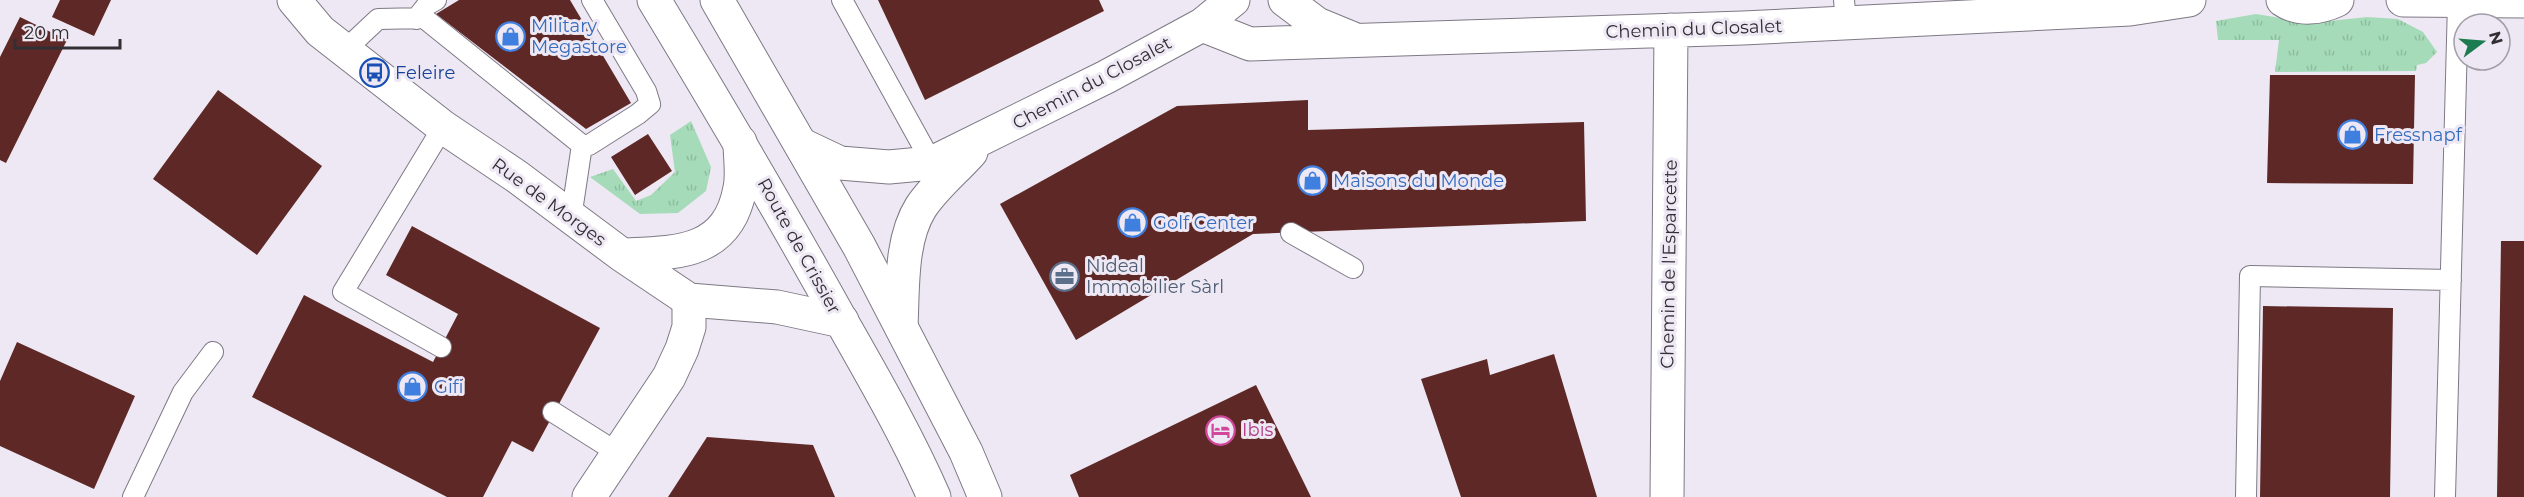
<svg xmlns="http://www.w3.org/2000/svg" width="2524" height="497" viewBox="0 0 2524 497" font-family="Montserrat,sans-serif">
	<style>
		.grass { fill: url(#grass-tufts) }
		.building { fill: #5e2826 }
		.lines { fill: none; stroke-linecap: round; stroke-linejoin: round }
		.service-casing { stroke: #7e7984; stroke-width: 22 }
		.minor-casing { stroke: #7e7984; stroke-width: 35 }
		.tertiary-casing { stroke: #7e7984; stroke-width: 35 }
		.secondary-casing { stroke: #7e7984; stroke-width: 35 }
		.service { stroke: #fff; stroke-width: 20 }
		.minor { stroke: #fff; stroke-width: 33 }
		.tertiary { stroke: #fff; stroke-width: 33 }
		.secondary { stroke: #fff; stroke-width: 33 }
		.labels { text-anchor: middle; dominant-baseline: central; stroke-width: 6; stroke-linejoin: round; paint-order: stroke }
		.shop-label { font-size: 18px; fill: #366cbe; stroke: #ede8f3; text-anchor: start }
		.street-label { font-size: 18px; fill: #312f34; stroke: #ede8f3 }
		.transit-label { font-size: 18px; fill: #164399; stroke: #ede8f3; text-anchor: start }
		.service-label { font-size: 18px; fill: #4e5e75; stroke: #ede8f3; text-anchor: start }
		.hotel-label { font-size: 18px; fill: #b23c85; stroke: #ede8f3; text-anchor: start }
	</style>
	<defs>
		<pattern id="grass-tufts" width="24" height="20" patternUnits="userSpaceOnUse" patternTransform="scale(1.5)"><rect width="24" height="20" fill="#a5dbb8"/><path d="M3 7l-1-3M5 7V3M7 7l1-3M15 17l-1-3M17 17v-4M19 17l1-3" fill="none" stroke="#8ebc9f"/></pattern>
	</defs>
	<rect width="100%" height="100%" fill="#ede8f3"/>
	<path class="grass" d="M2256,14L2311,23L2367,17L2398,19L2423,32L2437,52L2426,63L2417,65L2416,71L2275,72L2279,40H2218L2216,21Z
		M691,121L711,167L706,191L678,213L640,214L590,177L613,169L636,201L651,195L675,172L670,135Z"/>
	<path class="building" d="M60,0H111L94,36L52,17Z
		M459,0H570L631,103L586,129L436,14Z
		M878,0H1099L1104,11L925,100Z
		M20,17L67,40L6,163L0,160V57Z
		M2270,75H2415L2413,184L2267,183Z
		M218,90L322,166L257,255L153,179Z
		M1308,100V130L1584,122L1586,221L1253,234L1076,340L1000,204L1177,106Z
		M648,134L672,171L635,195L611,157Z
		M412,226L600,328L533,452L512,441L483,497H447L252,397L304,295L433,362L458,314L386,275Z
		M2501,241H2524V497H2497Z
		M2263,306L2393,308L2390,497H2260Z
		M17,342L135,396L94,489L0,446V381Z
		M1554,354L1597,497H1461L1421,379L1487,359L1490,375Z
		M1256,385L1311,497H1079L1070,475Z
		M707,437L813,445L835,497H668Z"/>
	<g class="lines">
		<defs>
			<path id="service" d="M842,0L932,163
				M1844,0L1846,23
				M416,19L427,5L436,0
				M345,50L378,19L424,18L582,145L571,218
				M582,145H589L638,114L650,104L646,91L592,0
				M1291,233L1353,268
				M441,347L343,292L443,127
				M553,412L618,453
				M133,497L183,392L213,352
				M2246,497L2250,276L2451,280
				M2445,497L2458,2"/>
			<path id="minor" d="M1285,0L1317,24L1351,38
				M2283,0C2299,11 2320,8 2337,0
				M2403,0L2524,1
				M1202,25L1250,44L1743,28L2130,9L2189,0
				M802,145L840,163L889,167L932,163L1106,77L1202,25L1233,0
				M901,326C903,289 900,240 921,207C934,187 955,170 971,152
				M589,497L669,377L682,349L689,327V300
				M1667,497L1671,30"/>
			<path id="tertiary" d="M294,0L320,31L443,127L516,176L622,255L689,300L777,307L842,321
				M622,255C675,253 728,255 740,188C743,174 740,157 740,142"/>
			<path id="secondary" d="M654,0C717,104 779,209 838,315C872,375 907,435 934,497
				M717,0L859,246L966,452L985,497"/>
		</defs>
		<use href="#service" class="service-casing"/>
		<use href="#minor" class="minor-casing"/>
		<use href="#tertiary" class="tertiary-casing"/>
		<use href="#secondary" class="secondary-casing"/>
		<use href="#service" class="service"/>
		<use href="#minor" class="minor"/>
		<use href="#tertiary" class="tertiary"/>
		<use href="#secondary" class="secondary"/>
	</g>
	<defs>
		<symbol id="shop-ring" viewBox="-11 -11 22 22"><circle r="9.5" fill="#ede8f3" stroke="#3f7fe0" stroke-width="1.5"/><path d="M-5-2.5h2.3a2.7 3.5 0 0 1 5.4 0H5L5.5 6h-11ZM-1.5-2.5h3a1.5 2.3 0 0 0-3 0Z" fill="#3f7fe0"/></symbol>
		<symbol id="bus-ring" viewBox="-11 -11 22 22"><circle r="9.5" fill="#ede8f3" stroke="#1a4fb4" stroke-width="1.5"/><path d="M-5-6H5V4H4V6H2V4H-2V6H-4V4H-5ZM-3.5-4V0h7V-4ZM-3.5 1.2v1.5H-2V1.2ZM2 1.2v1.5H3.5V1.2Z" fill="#1a4fb4"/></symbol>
		<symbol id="office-ring" viewBox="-11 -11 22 22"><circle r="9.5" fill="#ede8f3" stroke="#5c6f8a" stroke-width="1.5"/><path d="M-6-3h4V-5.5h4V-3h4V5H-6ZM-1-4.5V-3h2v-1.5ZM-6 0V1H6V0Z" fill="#5c6f8a"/></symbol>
		<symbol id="hotel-ring" viewBox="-11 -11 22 22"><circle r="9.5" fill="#ede8f3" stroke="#d1479c" stroke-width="1.5"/><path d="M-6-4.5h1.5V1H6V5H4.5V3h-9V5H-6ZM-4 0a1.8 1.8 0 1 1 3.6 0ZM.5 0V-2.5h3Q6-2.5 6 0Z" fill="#d1479c"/></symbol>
	</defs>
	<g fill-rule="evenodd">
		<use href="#shop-ring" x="494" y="20" width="33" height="33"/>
		<use href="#bus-ring" x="358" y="56" width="33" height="33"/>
		<use href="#shop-ring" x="2336" y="118" width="33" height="33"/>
		<use href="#shop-ring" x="1296" y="164" width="33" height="33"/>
		<use href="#shop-ring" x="1116" y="206" width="33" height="33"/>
		<use href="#office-ring" x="1048" y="260" width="33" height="33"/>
		<use href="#shop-ring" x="396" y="370" width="33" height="33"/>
		<use href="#hotel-ring" x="1204" y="414" width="33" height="33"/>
	</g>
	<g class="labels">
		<g class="shop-label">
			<text x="531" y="26">Military<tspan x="531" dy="21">Megastore</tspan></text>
			<text x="2374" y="135">Fressnapf</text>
			<text x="1333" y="181">Maisons du Monde</text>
			<text x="1153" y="223">Golf Center</text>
			<text x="434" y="387">Gifi</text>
		</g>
		<g class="street-label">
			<text transform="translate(1694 29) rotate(-2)">Chemin du Closalet</text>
			<text transform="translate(1092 83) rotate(-28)">Chemin du Closalet</text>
			<text transform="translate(549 202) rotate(36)">Rue de Morges</text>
			<text transform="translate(799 246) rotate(61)">Route de Crissier</text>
			<text transform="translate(1669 264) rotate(-89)">Chemin de l'Esparcette</text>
		</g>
		<g class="transit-label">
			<text x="395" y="73">Feleire</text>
		</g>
		<g class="service-label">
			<text x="1086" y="266">Nideal<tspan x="1086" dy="21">Immobilier Sàrl</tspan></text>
		</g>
		<g class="hotel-label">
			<text x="1242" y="430">Ibis</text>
		</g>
	</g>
	<g transform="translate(2482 42) rotate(74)"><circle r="28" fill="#ede8f3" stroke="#a29ea7" stroke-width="1.5"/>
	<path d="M0-4.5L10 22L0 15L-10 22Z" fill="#1d7b51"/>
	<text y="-9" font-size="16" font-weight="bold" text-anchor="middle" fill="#312f34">N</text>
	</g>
	<path d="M15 39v9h105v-9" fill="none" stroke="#312f34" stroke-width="3"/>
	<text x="24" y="39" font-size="18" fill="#312f34" stroke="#ede8f3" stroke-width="4.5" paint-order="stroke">20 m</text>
</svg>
